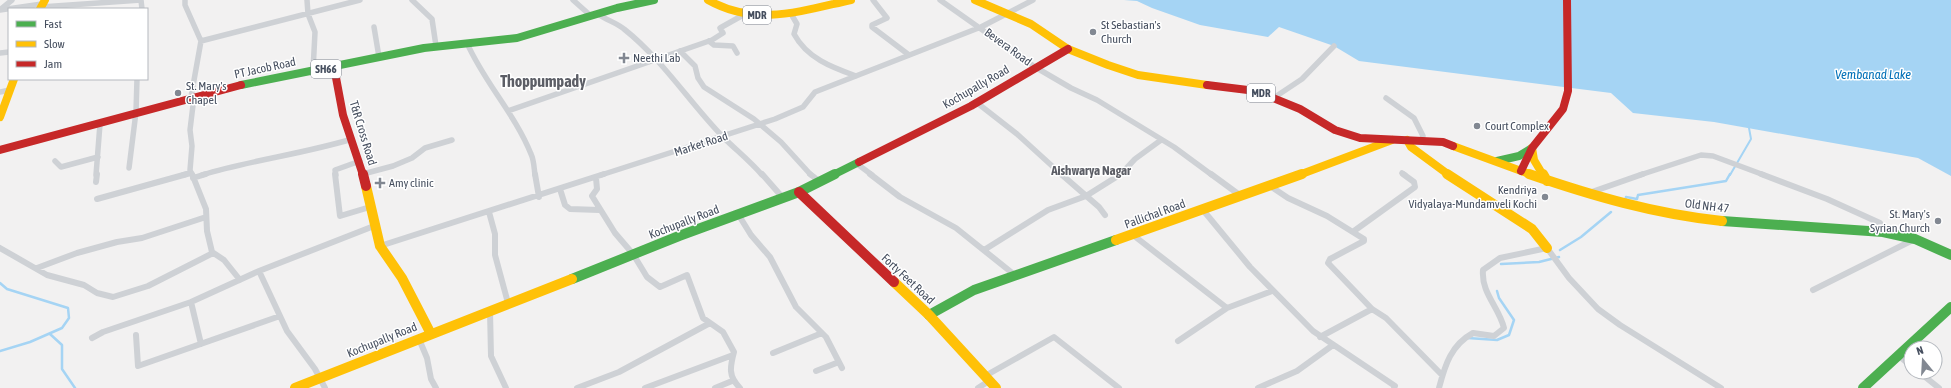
<svg xmlns="http://www.w3.org/2000/svg" width="1951" height="388" viewBox="0 0 1951 388" font-family="'Asap Condensed',sans-serif">
	<style>
		.water { fill: #a5d4f4 }
		.lines { fill: none; stroke-linecap: round; stroke-linejoin: round }
		.stream-far1 { stroke: #a5d4f4; stroke-width: 2 }
		.stream { stroke: #a5d4f4; stroke-width: 2.5 }
		.street-far1 { stroke: #ced1d5; stroke-width: 5.5 }
		.street { stroke: #ced1d5; stroke-width: 6 }
		.fast-far1 { stroke: #4caf50; stroke-width: 8 }
		.fast { stroke: #4caf50; stroke-width: 10 }
		.slow-far1 { stroke: #ffc107; stroke-width: 8 }
		.slow { stroke: #ffc107; stroke-width: 10 }
		.jam-far1 { stroke: #c62828; stroke-width: 8 }
		.jam { stroke: #c62828; stroke-width: 10 }
		.poi-dot { fill: #828892; stroke: #fff; stroke-width: 1.5 }
		.labels { text-anchor: middle; dominant-baseline: central; stroke-width: 3; stroke-linejoin: round; paint-order: stroke }
		.shield { fill: #fff; stroke: #7e848f; stroke-width: 1 }
		.shield-label { font-size: 11px; font-weight: bold; fill: #464f5f }
		.poi-label { font-size: 12px; fill: #464f5f; stroke: #fff; text-anchor: start }
		.street-label { font-size: 12px; fill: #464f5f; stroke: #fff }
		.water-label { font-size: 13px; font-style: italic; fill: #0070b8; stroke: #fff }
		.neighbourhood-label { font-size: 13px; font-weight: bold; fill: #5c5e66; stroke: #fff }
		.district-label { font-size: 16px; font-weight: bold; fill: #5c5e66; stroke: #fff }
	</style>
	<rect width="100%" height="100%" fill="#f2f1f1"/>
	<path class="water" d="M1124,0H1951V176L1918,158L1714,122L1633,113L1611,93L1359,61L1334,46L1279,27L1268,37L1200,25L1152,8L1137,1Z"/>
	<g class="lines">
		<path class="stream-far1" d="M1730,175L1751,139L1749,128"/>
		<path class="stream" d="M1625,201L1626,197L1637,199L1638,195L1726,181L1730,174
			M1560,250L1581,237L1611,212
			M1501,264L1539,262L1559,257
			M0,283L7,289L68,308L69,318L62,328L30,342L0,351
			M50,334L62,345V369L75,388
			M1468,338L1497,340L1509,335L1514,320L1499,298L1497,291"/>
		<path class="street-far1" d="M185,0V5L201,41L191,97
			M307,0L308,14L315,32L313,71
			M412,0L432,19L436,46
			M573,0L591,16
			M873,0L887,18L872,25V27L909,55
			M940,0L1035,67L1071,88L1097,100L1174,147L1212,175
			M41,7L141,0L142,9
			M1,9L12,0
			M0,10L42,4
			M790,12L797,24L794,34C807,58 831,67 856,76
			M598,14C606,20 617,23 624,29C663,60 689,102 723,137C736,150 750,161 762,175
			M374,27L379,57
			M201,41L360,0
			M709,41L714,45L733,46L737,53
			M467,43C484,82 515,114 531,154C534,160 534,168 535,175
			M680,51L695,66L698,78L704,87L754,119L781,142L811,175
			M0,53L9,52
			M0,92L10,90
			M1275,97L1302,79L1334,46
			M1386,98L1414,118L1423,136L1421,141
			M976,102L1017,134L1062,175
			M508,111L712,40L723,33L720,28L745,14
			M55,161L61,167L98,157
			M856,163L872,175
			M129,168L136,112L137,79
			M1402,173L1405,175
			M363,174L393,166L412,158L425,148L452,140
			M96,175L100,124
			M183,175L191,173
			M192,175L190,170L192,146L190,130L194,97
			M202,175C251,160 303,154 352,139
			M336,175L335,170L360,161
			M601,175L775,119L803,107L815,92L981,27L1033,0
			M1120,175L1135,159L1161,140
			M1640,175L1701,155L1713,156L1764,175"/>
		<path class="street" d="M192,174L206,209L207,231L212,252L224,260L240,280
			M335,174L340,216L370,207
			M535,174L539,197
			M762,174L783,198
			M810,174L819,181
			M870,174L900,197L956,228L1016,276
			M1061,174L1099,207L1105,215
			M1211,174L1241,196
			M1761,174L1827,199L1880,223L1883,232
			M193,178L206,174
			M596,178L597,189L592,196L615,233L633,254L647,277L660,287L687,275L703,318L723,332L734,352C730,367 728,376 740,388
			M96,182L97,174
			M1270,186L1288,198L1327,216L1364,239V241L1330,259L1328,263L1372,309L1386,318L1442,375
			M560,189L565,205L570,209L599,210
			M1586,194L1643,174
			M97,199L187,174
			M1203,210L1250,267L1313,331L1395,386L1394,388
			M489,212L495,234V255L508,303
			M738,214L751,235L770,257L796,307L826,337L842,368
			M1354,231L1415,187L1414,182L1403,174
			M1133,235L1227,308
			M380,246L604,174
			M0,248L47,275L84,285L97,293L113,297L148,286L213,253
			M984,250L1048,210L1086,196L1121,174
			M37,268L77,253L117,242L142,238L206,217
			M259,271L287,331L315,369L325,388
			M1813,290L1915,239
			M191,302L201,344
			M490,311L491,356L506,388
			M136,335L138,366L280,316
			M1320,337L1372,309
			M92,338L103,332L191,302L259,271L374,226
			M419,339L427,358L431,379L436,388
			M1178,341L1227,308L1272,291
			M773,353L822,333
			M1899,356L1911,366
			M816,371L839,362
			M1919,372L1939,388
			M985,376L1054,337L1119,388
			M577,388L619,372L710,323
			M645,388L733,355
			M715,388L732,381
			M978,388L989,381
			M1258,388L1297,371L1333,345
			M1439,388C1445,365 1451,345 1473,333L1494,336L1504,328C1499,307 1481,293 1483,270L1500,258L1547,248L1569,278L1598,309L1620,325L1721,388"/>
		<path class="fast-far1" d="M241,85L424,48L517,38L617,8L654,0
			M1497,161L1519,156L1532,148
			M833,175L859,162"/>
		<path class="fast" d="M1722,221L1883,232L1915,239L1951,255
			M572,279L679,236L799,192L835,174
			M929,315L974,290L1116,240
			M1863,388L1951,307"/>
		<path class="slow-far1" d="M708,0C756,27 801,11 851,0
			M975,0L1031,24L1068,49L1108,65L1138,75L1207,85
			M40,9L45,0
			M0,117L14,79
			M1407,140L1411,147L1449,175
			M1453,146L1532,175
			M1532,148L1534,160L1543,175
			M1299,175L1392,140"/>
		<path class="slow" d="M1447,174L1532,229L1547,248
			M1529,174C1593,196 1655,214 1722,221
			M1543,174L1547,181
			M366,186L380,246L402,278L431,334
			M1116,240L1302,174
			M894,282L929,315L996,388
			M295,388L572,279"/>
		<path class="jam-far1" d="M334,67L343,115L363,175
			M1207,85L1256,91L1300,109L1335,130L1360,138L1443,142L1453,146
			M0,150L241,85
			M859,162L971,106L1068,49
			M1521,171L1532,148L1563,109L1568,91L1567,0"/>
		<path class="jam" d="M363,174L366,186
			M799,192L894,282"/>
	</g>
	<g class="poi-dot">
		<circle cx="1093" cy="32" r="4"/>
		<path d="M622 52h4v4h4v4h-4v4h-4v-4h-4v-4h4z"/>
		<circle cx="178" cy="93" r="4"/>
		<circle cx="1477" cy="126" r="4"/>
		<path d="M378 177h4v4h4v4h-4v4h-4v-4h-4v-4h4z"/>
		<circle cx="1545" cy="197" r="4"/>
		<circle cx="1938" cy="221" r="4"/>
	</g>
	<g class="labels">
		<g class="shield">
			<rect x="743" y="6" width="28" height="18" rx="3"/>
			<rect x="311" y="60" width="30" height="18" rx="3"/>
			<rect x="1247" y="84" width="28" height="18" rx="3"/>
		</g>
		<g class="shield-label">
			<text x="757" y="15">MDR</text>
			<text x="326" y="69">SH66</text>
			<text x="1261" y="93">MDR</text>
		</g>
		<g class="poi-label">
			<text x="1101" y="25">St Sebastian's<tspan x="1101" dy="14">Church</tspan></text>
			<text x="633" y="58">Neethi Lab</text>
			<text x="186" y="86">St. Mary's<tspan x="186" dy="14">Chapel</tspan></text>
			<text x="1485" y="126">Court Complex</text>
			<text x="389" y="183">Amy clinic</text>
			<text x="1537" y="190" text-anchor="end">Kendriya<tspan x="1537" dy="14">Vidyalaya-Mundamveli Kochi</tspan></text>
			<text x="1930" y="214" text-anchor="end">St. Mary's<tspan x="1930" dy="14">Syrian Church</tspan></text>
		</g>
		<g class="street-label">
			<text transform="translate(1008 47) rotate(36)">Bevera Road</text>
			<text transform="translate(265 68) rotate(-12)">PT Jacob Road</text>
			<text transform="translate(976 87) rotate(-30)">Kochupally Road</text>
			<text transform="translate(363 133) rotate(73)">T&amp;R Cross Road</text>
			<text transform="translate(701 144) rotate(-18)">Market Road</text>
			<text transform="translate(1707 206) rotate(7)">Old NH 47</text>
			<text transform="translate(1155 214) rotate(-20)">Pallichal Road</text>
			<text transform="translate(684 222) rotate(-21)">Kochupally Road</text>
			<text transform="translate(908 279) rotate(43)">Forty Feet Road</text>
			<text transform="translate(382 340) rotate(-22)">Kochupally Road</text>
		</g>
		<g class="water-label">
			<text x="1873" y="74">Vembanad Lake</text>
		</g>
		<g class="neighbourhood-label">
			<text x="1091" y="170">Aishwarya Nagar</text>
		</g>
		<g class="district-label">
			<text x="543" y="81">Thoppumpady</text>
		</g>
	</g>
	<rect x="8" y="8" width="140" height="72" fill="#ffffff" stroke="#b5b9bf"/>
	<rect x="16" y="21" width="20" height="6" fill="#4caf50" stroke="#b5b9bf"/>
	<text x="44" y="28" font-size="12" fill="#464f5f">Fast</text>
	<rect x="16" y="41" width="20" height="6" fill="#ffc107" stroke="#b5b9bf"/>
	<text x="44" y="48" font-size="12" fill="#464f5f">Slow</text>
	<rect x="16" y="61" width="20" height="6" fill="#c62828" stroke="#b5b9bf"/>
	<text x="44" y="68" font-size="12" fill="#464f5f">Jam</text>
	<g transform="translate(1923 360) rotate(342)"><circle r="19" fill="#ffffff" stroke="#b5b9bf"/>
	<path d="M0-3L7 15L0 10L-7 15Z" fill="#828892"/>
	<text y="-6" font-size="11" font-weight="bold" text-anchor="middle" fill="#464f5f">N</text>
	</g>
</svg>
